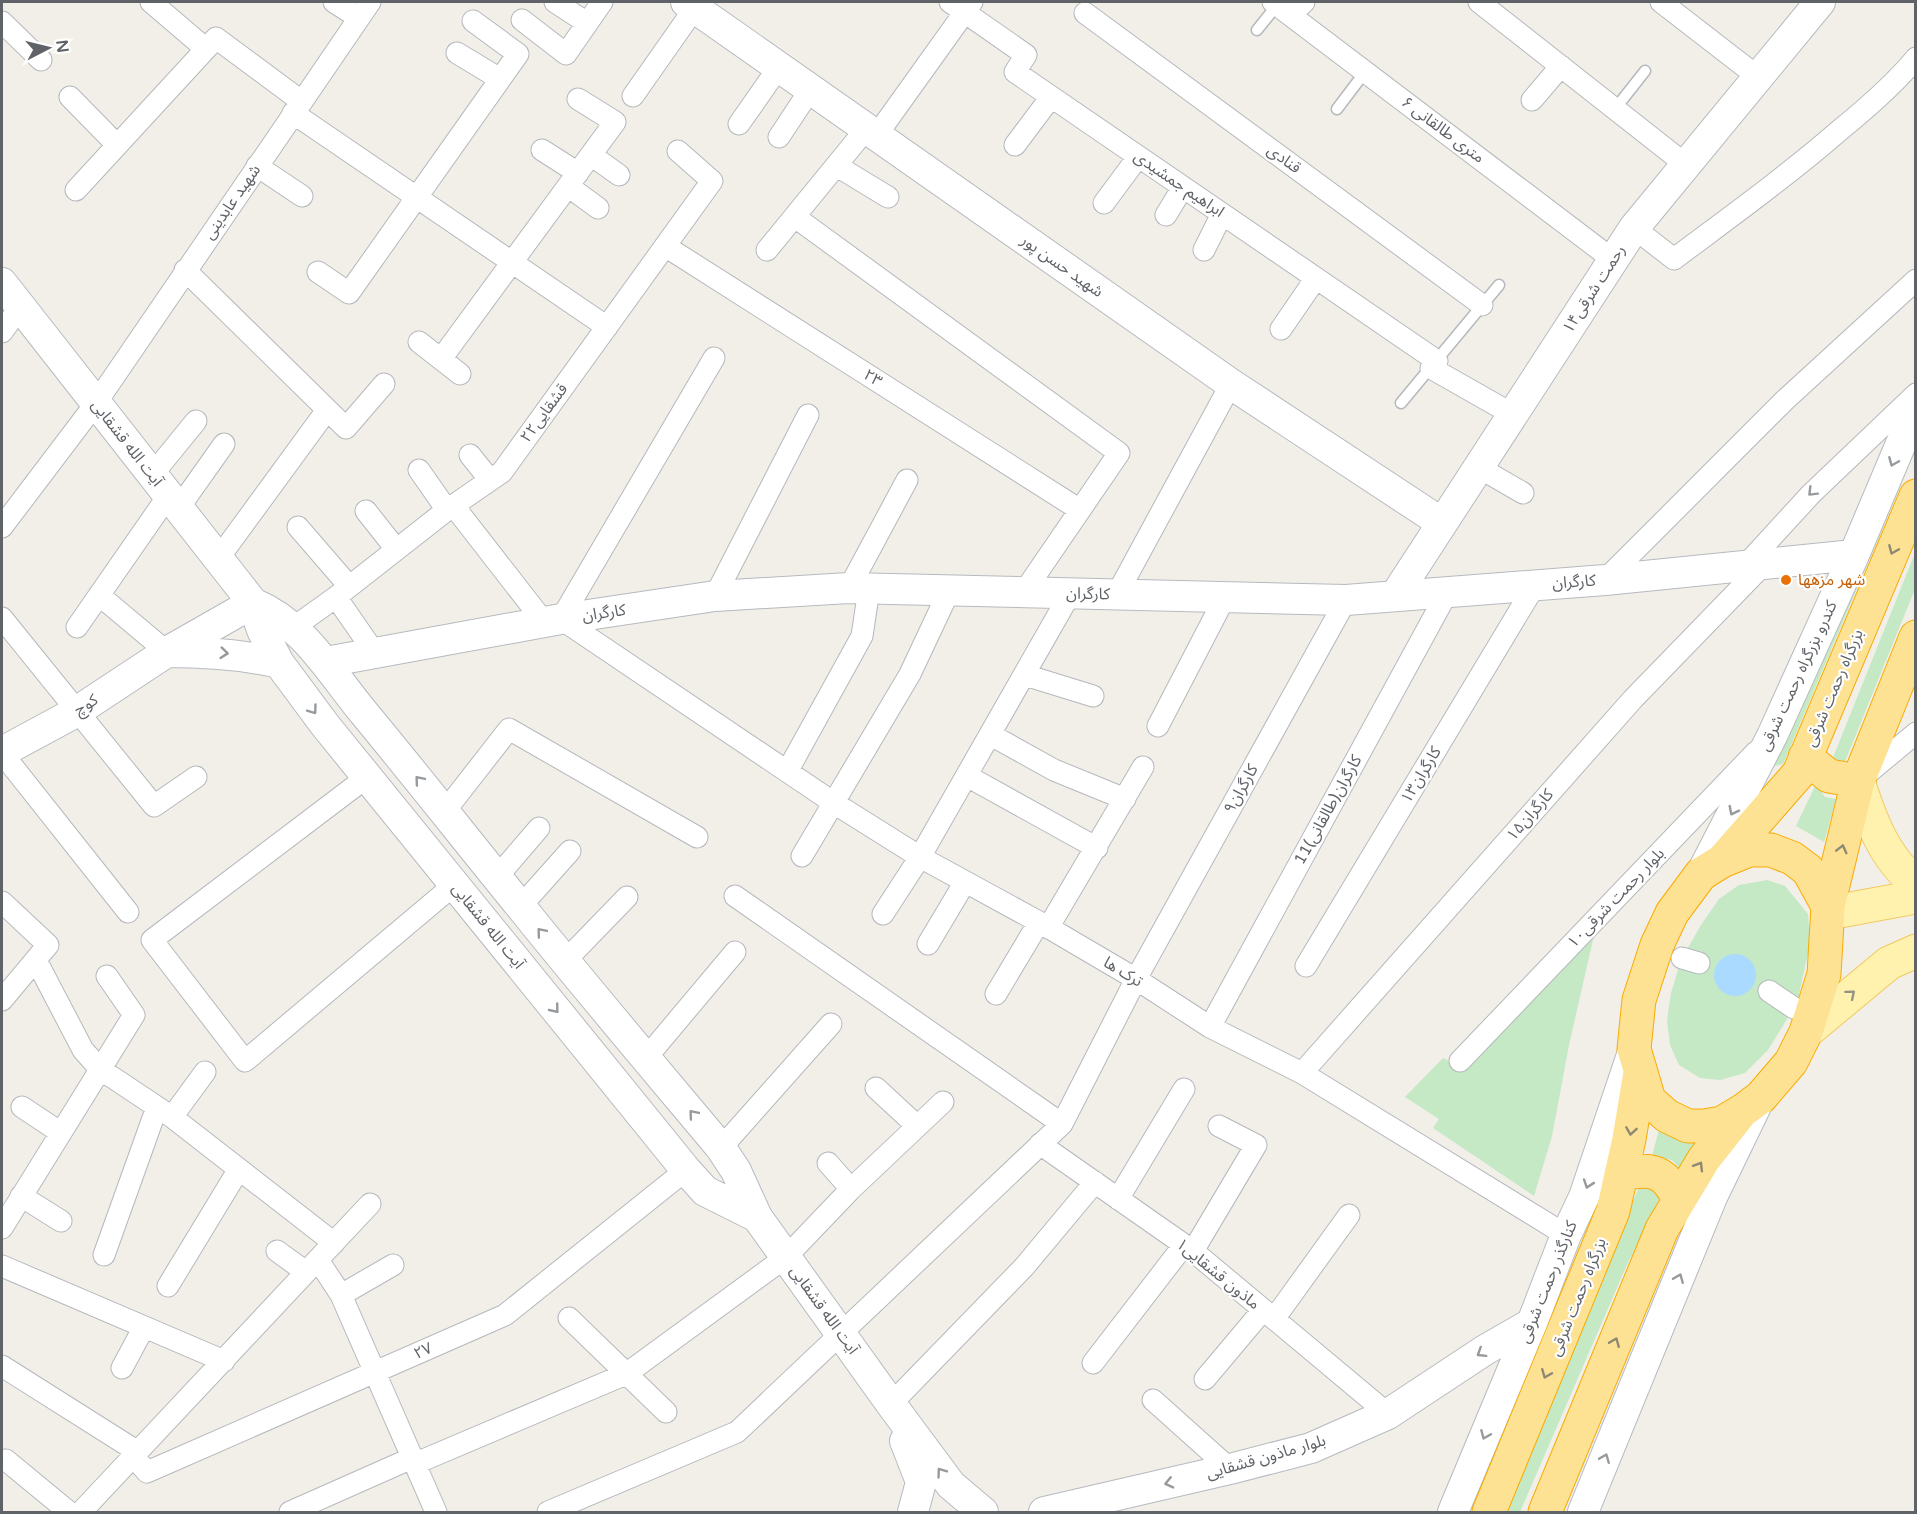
<svg xmlns="http://www.w3.org/2000/svg" width="1917" height="1514" viewBox="0 0 1917 1514" font-family="'Varela Round','Noto Sans Arabic',sans-serif">
	<style>
		.green { fill: #c5e8c5 }
		.water { fill: #aadaff }
		.lines { fill: none; stroke-linecap: round; stroke-linejoin: round }
		.lane-casing { stroke: #b5b8bc; stroke-width: 13 }
		.street-casing { stroke: #b5b8bc; stroke-width: 23 }
		.secondary-casing { stroke: #b6babf; stroke-width: 32 }
		.primary-casing { stroke: #f2c960; stroke-width: 35 }
		.highway-casing { stroke: #f9ab00; stroke-width: 35 }
		.lane { stroke: #fff; stroke-width: 10 }
		.street { stroke: #fff; stroke-width: 21 }
		.secondary { stroke: #fff; stroke-width: 30 }
		.primary { stroke: #fff2af; stroke-width: 33 }
		.highway { stroke: #fde293; stroke-width: 33 }
		.oneway { stroke: #979a9d }
		.oneway2 { stroke: #8e8975 }
		.oneway3 { stroke: #979581 }
		.food-dot { fill: #e8710a; stroke: #fff; stroke-width: 2 }
		.labels { text-anchor: middle; dominant-baseline: central; stroke-width: 4.5; stroke-linejoin: round; paint-order: stroke }
		.street-label { font-size: 16px; fill: #5f6368; stroke: #fff }
		.food-label { font-size: 16px; fill: #c56008; stroke: #fff; text-anchor: start }
	</style>
	<rect width="100%" height="100%" fill="#f1efe8"/>
	<path class="green" d="M1915,432V451L1783,764L1774,766Z
		M1915,553V589L1842,769L1830,765Z
		M1816,784L1825,797L1836,799L1824,842L1796,826Z
		M1767,880L1785,886L1808,914L1810,944L1797,1003L1768,1050L1745,1073L1720,1080L1700,1078L1679,1065L1670,1045L1667,1021L1671,993L1681,960L1701,925L1719,899L1739,885Z
		M1595,931L1569,1045L1552,1136L1534,1196L1433,1128L1439,1119L1405,1097L1443,1058L1467,1070Z
		M1660,1126L1678,1137L1695,1143L1679,1168L1672,1160L1659,1158L1651,1160Z
		M1649,1182L1662,1193L1626,1267L1520,1512H1500L1640,1185Z"/>
	<path class="water" d="M1714 975a21 21 0 1 1 42 0a21 21 0 1 1-42 0Z"/>
	<g class="lines">
		<defs>
			<path id="lane" d="M1257,30L1277,5
				M1337,109L1365,72
				M1615,109L1645,71
				M1401,403L1499,285"/>
			<path id="street" d="M151,2L206,49
				M334,2L359,18
				M555,2L587,23
				M950,2L1026,55L1015,72L1437,361
				M1273,2L1612,259
				M1479,2L1685,164
				M1661,2L1758,77
				M1085,13L1482,305
				M1290,15L1304,2
				M522,20L566,54L602,2
				M2,22L41,60
				M457,53L500,79
				M633,96L699,2
				M70,97L117,145
				M1532,100L1561,66
				M293,113L607,327
				M739,124L779,67
				M876,136L972,2
				M779,137L810,90
				M1015,145L1051,97
				M542,150L578,173
				M591,155L619,175
				M257,166L302,196
				M837,166L888,197
				M568,186L598,208
				M76,190L216,38L301,101
				M1104,203L1138,157
				M1166,215L1183,187
				M795,217L1119,453L1024,592
				M1634,228L1674,259C1730,217 1787,176 1840,130C1867,108 1894,85 1916,58
				M665,246L1080,510
				M767,250L866,129
				M1204,250L1222,214
				M185,270L346,428L384,384
				M318,272L349,293L518,54L473,21
				M1281,329L1316,278
				M2,332L20,307
				M419,342L460,374
				M714,358L561,619L834,803L920,857L1039,922L1136,979L1210,1027L1302,1073L1566,1235
				M441,359L615,122L578,99
				M1431,368L1512,414
				M470,455L490,480
				M1478,467L1523,493
				M419,470L447,510
				M152,475L196,421
				M453,505L544,622
				M178,509L224,444
				M366,511L396,549
				M2,527L96,403L370,2
				M298,527L349,586
				M218,559L327,410
				M1745,566L1811,494L1916,394
				M1605,580L1785,400L1916,280
				M849,588L907,480
				M1117,594L1231,384
				M99,595L167,652
				M715,596L808,415
				M336,597L374,652
				M2,618L154,806L196,777
				M77,627L168,496
				M294,627L336,597L447,510L502,472L712,181L678,151
				M1025,675L1093,696
				M1158,726L1225,597
				M991,735L1054,770L1125,799
				M2,753L128,912
				M788,770L862,636L869,589
				M967,776L1097,848
				M367,777L152,940L245,1061L454,885
				M1863,777L1916,733
				M445,811L509,729L697,837
				M802,856L910,674L949,591
				M497,877L539,828
				M735,896L1062,1124
				M2,902L48,945L2,1000
				M520,907L570,851
				M883,914L920,857L1070,594
				M1048,928L1143,767
				M928,944L965,882
				M1682,958L1699,963
				M36,960L83,1050L100,1069L172,1117L334,1243
				M565,961L627,897
				M1306,966L1535,585
				M1769,991L1794,1008
				M996,994L1039,922
				M1210,1027L1447,593
				M646,1058L735,952
				M1460,1061L1756,752
				M1302,1073L1633,699L1765,563
				M876,1088L917,1126
				M22,1107L61,1133
				M172,1117L205,1072
				M1040,1144L1193,1251L1388,1414
				M721,1148L831,1024
				M828,1163L851,1189
				M21,1196L61,1221
				M1118,1199L1184,1089
				M2,1228L134,1015L107,976
				M277,1251L306,1272
				M1193,1251L1256,1145L1219,1126
				M104,1255L157,1107
				M318,1260L341,1295L436,1512
				M2,1266L224,1361
				M168,1286L239,1169
				M341,1295L393,1265
				M569,1318L666,1412
				M1274,1319L1349,1215
				M1093,1363L1184,1245
				M2,1366L138,1452
				M122,1368L144,1327
				M1205,1379L1263,1310
				M1153,1400L1230,1469
				M891,1404L1024,1267L1095,1182
				M134,1457L147,1472L505,1315L686,1170
				M6,1460L69,1512
				M414,1464L626,1374L786,1257L851,1189L943,1102
				M81,1512L370,1204
				M290,1512L412,1458
				M548,1512L737,1432L1062,1124L1136,979L1346,600"/>
			<path id="secondary" d="M686,2L1231,384L1442,523
				M2,283L253,603L262,630L279,663L325,725L686,1170L705,1191L757,1217
				M1395,596L1634,228L1820,2
				M253,603C304,624 330,672 364,713C417,777 468,842 521,907C586,988 654,1068 721,1148L736,1171L757,1217L891,1404L951,1485L983,1512
				M167,652C206,652 241,654 279,663
				M326,662L561,619L715,596L849,588L1346,600L1605,580L1854,555
				M2,752L76,712L167,652L253,603
				M1701,874L1772,736L1854,555L1916,408
				M905,1441L921,1482L913,1512
				M1044,1512L1230,1469L1311,1448L1388,1414L1485,1350L1532,1323
				M1453,1512L1532,1323L1566,1235L1584,1197L1634,1049
				M1583,1512L1712,1197L1757,1104"/>
			<path id="primary" d="M1858,781C1870,819 1884,858 1916,883
				M1829,913L1916,897
				M1806,1032L1889,963L1916,951"/>
			<path id="highway" d="M1805,757L1829,776L1858,781
				M1749,850H1771L1792,858L1808,870L1828,906L1824,974L1806,1032L1791,1062L1761,1097L1742,1111L1722,1123L1704,1126H1688L1667,1116L1649,1100L1634,1049L1639,1000L1657,945L1672,913L1701,874L1722,861Z
				M1722,861L1799,773L1916,496
				M1828,906L1858,781L1916,637
				M1621,1174C1652,1168 1665,1170 1679,1200
				M1489,1512L1613,1211L1629,1139L1640,1073
				M1545,1512L1662,1229L1704,1159L1741,1112"/>
		</defs>
		<use href="#lane" class="lane-casing"/>
		<use href="#street" class="street-casing"/>
		<use href="#secondary" class="secondary-casing"/>
		<use href="#primary" class="primary-casing"/>
		<use href="#highway" class="highway-casing"/>
		<use href="#lane" class="lane"/>
		<use href="#street" class="street"/>
		<use href="#secondary" class="secondary"/>
		<use href="#primary" class="primary"/>
		<use href="#highway" class="highway"/>
	</g>
	<defs><path id="oneway-chevron" d="M-2-3.5L2.5 0L-2 3.5" fill="none" stroke-width="1.6" stroke-linecap="round" stroke-linejoin="round" transform="scale(1.5)"/></defs>
	<g class="oneway">
		<use href="#oneway-chevron" transform="translate(1893 462) rotate(113)"/>
		<use href="#oneway-chevron" transform="translate(1812 492) rotate(135)"/>
		<use href="#oneway-chevron" transform="translate(224 653) rotate(6)"/>
		<use href="#oneway-chevron" transform="translate(313 710) rotate(54)"/>
		<use href="#oneway-chevron" transform="translate(419 780) rotate(-130)"/>
		<use href="#oneway-chevron" transform="translate(1733 811) rotate(117)"/>
		<use href="#oneway-chevron" transform="translate(541 932) rotate(-130)"/>
		<use href="#oneway-chevron" transform="translate(555 1009) rotate(51)"/>
		<use href="#oneway-chevron" transform="translate(693 1114) rotate(-130)"/>
		<use href="#oneway-chevron" transform="translate(1588 1184) rotate(109)"/>
		<use href="#oneway-chevron" transform="translate(1679 1278) rotate(-68)"/>
		<use href="#oneway-chevron" transform="translate(1481 1353) rotate(148)"/>
		<use href="#oneway-chevron" transform="translate(1485 1435) rotate(113)"/>
		<use href="#oneway-chevron" transform="translate(1605 1458) rotate(-68)"/>
		<use href="#oneway-chevron" transform="translate(941 1472) rotate(-126)"/>
		<use href="#oneway-chevron" transform="translate(1169 1483) rotate(167)"/>
	</g>
	<g class="oneway2">
		<use href="#oneway-chevron" transform="translate(1893 550) rotate(113)"/>
		<use href="#oneway-chevron" transform="translate(1842 849) rotate(-76)"/>
		<use href="#oneway-chevron" transform="translate(1631 1131) rotate(99)"/>
		<use href="#oneway-chevron" transform="translate(1699 1166) rotate(-59)"/>
		<use href="#oneway-chevron" transform="translate(1615 1342) rotate(-68)"/>
		<use href="#oneway-chevron" transform="translate(1546 1374) rotate(112)"/>
	</g>
	<use class="oneway3" href="#oneway-chevron" transform="translate(1851 994) rotate(-40)"/>
	<circle class="food-dot" cx="1786" cy="580" r="6"/>
	<g class="labels">
		<g class="street-label">
			<text transform="translate(1443 130) rotate(37)">۶ متری طالقانی</text>
			<text transform="translate(1284 159) rotate(36)">قنادی</text>
			<text transform="translate(1179 184) rotate(34)">ابراهیم جمشیدی</text>
			<text transform="translate(232 202) rotate(-55)">شهید عابدینی</text>
			<text transform="translate(1062 266) rotate(35)">شهید حسن پور</text>
			<text transform="translate(1594 289) rotate(-57)">۱۴رحمت شرقی</text>
			<text transform="translate(873 378) rotate(32)">۲۳</text>
			<text transform="translate(544 413) rotate(-54)">۲۲قشقایی</text>
			<text transform="translate(127 443) rotate(52)">آیت الله قشقایی</text>
			<text transform="translate(1574 582) rotate(-4)">کارگران</text>
			<text transform="translate(1088 594) rotate(1)">کارگران</text>
			<text transform="translate(604 613) rotate(-8)">کارگران</text>
			<text transform="translate(1798 676) rotate(-65)">کندرو بزرگراه رحمت شرقی</text>
			<text transform="translate(1834 688) rotate(-67)">بزرگراه رحمت شرقی</text>
			<text transform="translate(86 705) rotate(-33)">کوچ</text>
			<text transform="translate(1421 775) rotate(-59)">کارگران۱۳</text>
			<text transform="translate(1241 789) rotate(-61)">کارگران۹</text>
			<text transform="translate(1328 810) rotate(-61)">11کارگران(طالقانی)</text>
			<text transform="translate(1530 815) rotate(-49)">۱۵کارگران</text>
			<text transform="translate(1616 898) rotate(-46)">۱۰بلوار رحمت شرقی</text>
			<text transform="translate(488 926) rotate(51)">آیت الله قشقایی</text>
			<text transform="translate(1123 972) rotate(31)">ترک ها</text>
			<text transform="translate(1218 1274) rotate(39)">ماذون قشقایی۱</text>
			<text transform="translate(1548 1282) rotate(-68)">کنارگذر رحمت شرقی</text>
			<text transform="translate(1578 1297) rotate(-68)">بزرگراه رحمت شرقی</text>
			<text transform="translate(824 1310) rotate(54)">آیت الله قشقایی</text>
			<text transform="translate(423 1351) rotate(-24)">۲۷</text>
			<text transform="translate(1266 1457) rotate(-16)">بلوار ماذون قشقایی</text>
		</g>
		<g class="food-label">
			<text x="1798" y="580">شهر مزهها</text>
		</g>
	</g>
	<rect width="1917" height="1514" fill="none" stroke="#5f6368" stroke-width="6"/>
	<g transform="translate(48 48) rotate(83)" stroke="#ffffff" stroke-width="4.5" paint-order="stroke">
	<path d="M0-4.5L10 22L0 15L-10 22Z" fill="#5f6368"/>
	<text y="-9" font-size="16" font-weight="bold" text-anchor="middle" fill="#5f6368">N</text>
	</g>
</svg>
